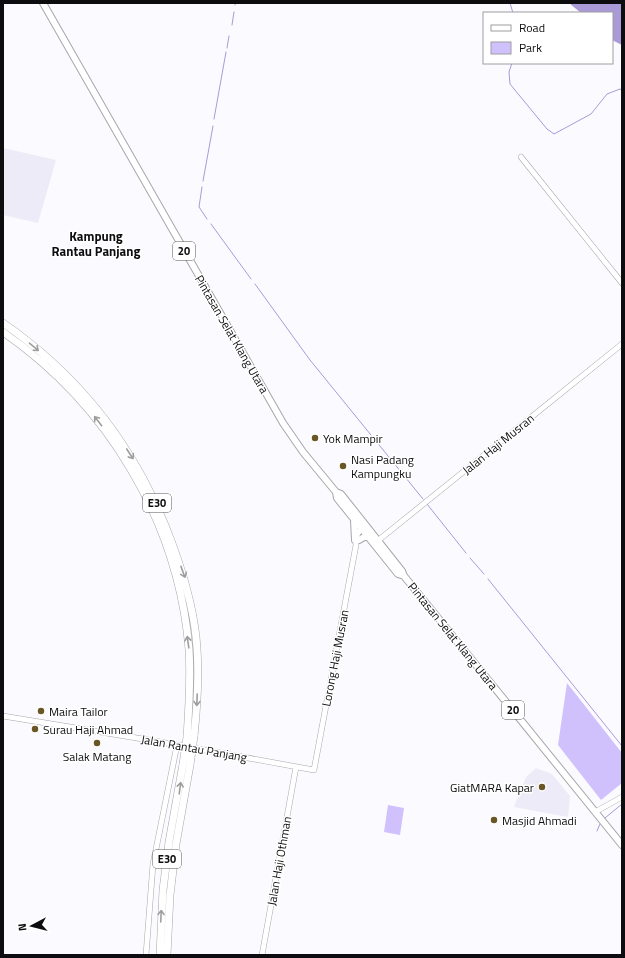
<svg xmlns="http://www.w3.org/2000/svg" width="625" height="958" viewBox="0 0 625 958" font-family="'Titillium Web',sans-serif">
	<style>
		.built { fill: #edebf7 }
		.green { fill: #d0c1fd }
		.water { fill: #aa9ad8 }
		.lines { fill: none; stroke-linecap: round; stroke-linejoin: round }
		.stream { stroke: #aa9ad8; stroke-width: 1 }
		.tertiary-casing { stroke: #a7a6ab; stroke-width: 6 }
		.trunk-casing { stroke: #a7a6ab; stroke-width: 8 }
		.motorway-casing { stroke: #a7a6ab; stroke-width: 8 }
		.tertiary { stroke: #fff; stroke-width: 5 }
		.trunk { stroke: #fff; stroke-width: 6 }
		.motorway { stroke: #fff; stroke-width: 7 }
		.motorway-bridge-casing { stroke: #a7a6ab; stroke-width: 8; stroke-linecap: butt }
		.motorway-bridge { stroke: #fff; stroke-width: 7 }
		.oneway { stroke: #9e9e9f }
		.poi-dot { fill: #6a5524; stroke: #fff; stroke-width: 1.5 }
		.labels { text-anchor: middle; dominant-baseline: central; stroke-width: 3; stroke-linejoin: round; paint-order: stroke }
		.shield { fill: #fff; stroke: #565657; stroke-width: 1 }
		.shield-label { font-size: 11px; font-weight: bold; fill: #0d0d0f }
		.street-label { font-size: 12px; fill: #0d0d0f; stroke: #fff }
		.poi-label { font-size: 12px; fill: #0d0d0f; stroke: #fff; text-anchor: start }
		.neighbourhood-label { font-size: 13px; font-weight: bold; fill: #0d0d0f; stroke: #fff }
	</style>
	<rect width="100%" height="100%" fill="#fbfaff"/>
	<path class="built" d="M3,148L56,160L38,223L3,215Z
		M536,768L552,774L570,796L568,817L514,807L526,777Z"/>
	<path class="green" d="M567,683L622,753V783L601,800L558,745Z
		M388,805L404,808L400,835L384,832Z"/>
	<path class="water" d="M569,3H622V45L612,40V13H581Z"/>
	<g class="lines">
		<path class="stream" d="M510,3L513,13
			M235,5L236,3
			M232,25L234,12
			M227,48L229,36
			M512,63L509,72L510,84L547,129L554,134L591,114L607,94L620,89L622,90
			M214,119L226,52
			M203,181L213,126
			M202,187L199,207L207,219
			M211,224L251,279
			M255,284L310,360L423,499
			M427,504L466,553
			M470,558L484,574
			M488,579L622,746
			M605,818L622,804
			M597,831L600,824"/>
		<defs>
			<path id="tertiary" d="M521,157L622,283
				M375,543L622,344
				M3,716L155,741L314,770L356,545C355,537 358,531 364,526
				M595,812L622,797
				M146,955L153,864L177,745
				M262,955L296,767"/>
			<path id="trunk" d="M43,3L283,423L303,452L336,492L337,498L398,574L404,576
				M336,492L341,494L402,571L404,576L622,845
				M354,520L355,540
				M359,540L364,537H369"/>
			<path id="motorway" d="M3,323C84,379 140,454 173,546C185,579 195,613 197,649C199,677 197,708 194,736
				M3,332C108,405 178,521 189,649C191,678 189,708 187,737
				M160,955L163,890L169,842L183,764
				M167,955L170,895L176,844L190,765"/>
		</defs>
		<use href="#tertiary" class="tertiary-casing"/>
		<use href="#trunk" class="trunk-casing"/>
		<use href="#motorway" class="motorway-casing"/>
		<use href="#tertiary" class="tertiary"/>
		<use href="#trunk" class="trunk"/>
		<use href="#motorway" class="motorway"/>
		<defs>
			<path id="motorway-bridge" d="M183,764L187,737
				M190,765L194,736"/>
		</defs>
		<use href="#motorway-bridge" class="motorway-bridge-casing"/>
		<use href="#motorway-bridge" class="motorway-bridge"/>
	</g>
	<defs><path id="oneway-shaft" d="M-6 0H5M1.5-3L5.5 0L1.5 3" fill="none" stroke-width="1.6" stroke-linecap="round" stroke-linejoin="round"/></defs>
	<g class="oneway">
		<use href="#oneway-shaft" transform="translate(34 347) rotate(40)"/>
		<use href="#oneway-shaft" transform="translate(98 421) rotate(-128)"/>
		<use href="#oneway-shaft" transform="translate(130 454) rotate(57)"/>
		<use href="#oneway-shaft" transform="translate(183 572) rotate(70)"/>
		<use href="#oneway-shaft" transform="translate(188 642) rotate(-98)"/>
		<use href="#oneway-shaft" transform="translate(197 700) rotate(92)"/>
		<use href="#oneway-shaft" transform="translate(180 788) rotate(-82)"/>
		<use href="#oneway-shaft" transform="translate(161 916) rotate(-87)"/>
	</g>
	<g class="poi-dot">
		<circle cx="315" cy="438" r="4"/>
		<circle cx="343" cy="466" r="4"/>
		<circle cx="41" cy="711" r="4"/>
		<circle cx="35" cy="729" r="4"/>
		<circle cx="97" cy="743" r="4"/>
		<circle cx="542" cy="787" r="4"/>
		<circle cx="494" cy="820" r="4"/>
	</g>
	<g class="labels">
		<g class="shield">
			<rect x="173" y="242" width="22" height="18" rx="3"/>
			<rect x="143" y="494" width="28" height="18" rx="3"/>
			<rect x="502" y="701" width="22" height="18" rx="3"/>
			<rect x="153" y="850" width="28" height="18" rx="3"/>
		</g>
		<g class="shield-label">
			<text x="184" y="251">20</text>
			<text x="157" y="503">E30</text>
			<text x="513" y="710">20</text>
			<text x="167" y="859">E30</text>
		</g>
		<g class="street-label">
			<text transform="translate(232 334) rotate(60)">Pintasan Selat Klang Utara</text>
			<text transform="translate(498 444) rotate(-39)">Jalan Haji Musran</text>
			<text transform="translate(453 636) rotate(51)">Pintasan Selat Klang Utara</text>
			<text transform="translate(335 658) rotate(-79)">Lorong Haji Musran</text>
			<text transform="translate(194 748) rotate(10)">Jalan Rantau Panjang</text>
			<text transform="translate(279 861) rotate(-80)">Jalan Haji Othman</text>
		</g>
		<g class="poi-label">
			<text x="323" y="438">Yok Mampir</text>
			<text x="351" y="459">Nasi Padang<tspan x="351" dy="14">Kampungku</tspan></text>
			<text x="49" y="711">Maira Tailor</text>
			<text x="43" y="729">Surau Haji Ahmad</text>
			<text x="97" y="756" text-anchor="middle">Salak Matang</text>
			<text x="534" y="787" text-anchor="end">GiatMARA Kapar</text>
			<text x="502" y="820">Masjid Ahmadi</text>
		</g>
		<g class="neighbourhood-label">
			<text x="96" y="236">Kampung<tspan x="96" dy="15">Rantau Panjang</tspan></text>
		</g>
	</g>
	<rect width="625" height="958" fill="none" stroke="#0d0d0f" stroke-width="8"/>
	<rect x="483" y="12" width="130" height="52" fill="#ffffff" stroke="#9e9e9f"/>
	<rect x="491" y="25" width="20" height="6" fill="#ffffff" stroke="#9e9e9f"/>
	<text x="519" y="32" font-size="12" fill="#0d0d0f">Road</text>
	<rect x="491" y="42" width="20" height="12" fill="#d0c1fd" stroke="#9e9e9f"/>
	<text x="519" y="52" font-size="12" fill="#0d0d0f">Park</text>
	<g transform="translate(32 926) rotate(263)" stroke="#ffffff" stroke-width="3" paint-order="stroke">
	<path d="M0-3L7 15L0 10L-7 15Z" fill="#0d0d0f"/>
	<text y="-6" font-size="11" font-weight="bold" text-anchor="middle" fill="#0d0d0f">N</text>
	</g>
</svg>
